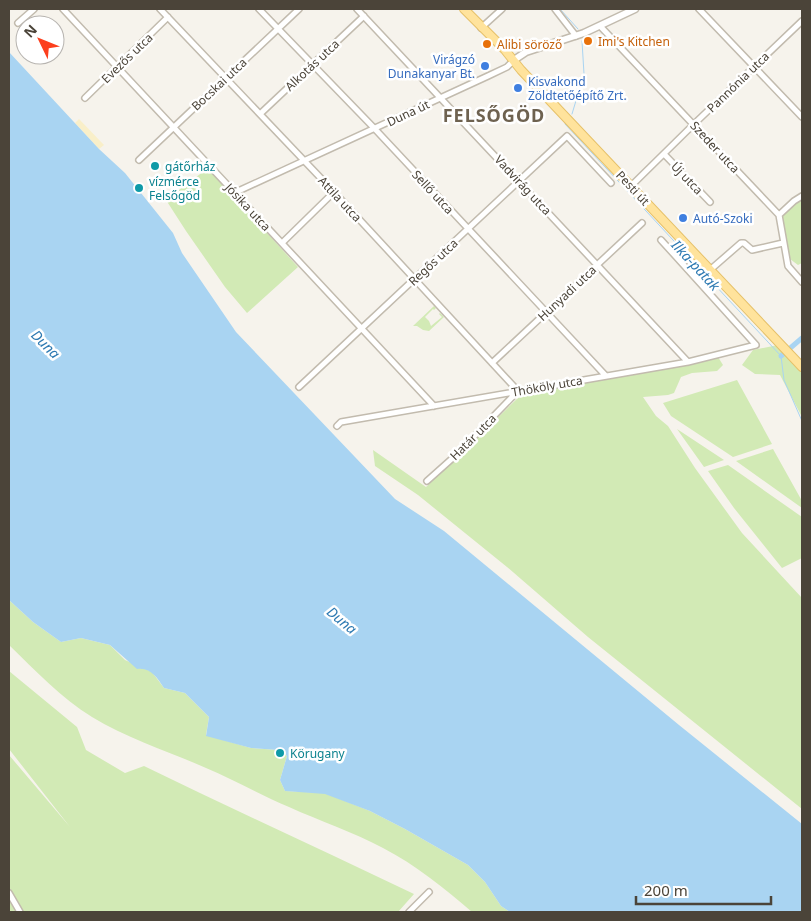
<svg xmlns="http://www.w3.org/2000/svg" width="811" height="921" viewBox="0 0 811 921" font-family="'Noto Sans',sans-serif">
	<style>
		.green { fill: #d2eab5 }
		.sand { fill: #f9efc9 }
		.water { fill: #a9d4f2 }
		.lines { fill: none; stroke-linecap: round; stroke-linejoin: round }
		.stream { stroke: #a9d4f2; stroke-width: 1 }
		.canal { stroke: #a9d4f2; stroke-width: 5 }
		.minor-casing { stroke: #c2bbae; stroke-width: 8 }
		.tertiary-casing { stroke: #c2bbae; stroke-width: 9 }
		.primary-casing { stroke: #e6c16a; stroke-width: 10 }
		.minor { stroke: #fff; stroke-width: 5 }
		.tertiary { stroke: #fff; stroke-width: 6 }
		.primary { stroke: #ffe39c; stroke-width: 8 }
		.food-dot { fill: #e8710a; stroke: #fff; stroke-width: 2 }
		.shop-dot { fill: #3f7fe0; stroke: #fff; stroke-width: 2 }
		.culture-dot { fill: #0f9aa8; stroke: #fff; stroke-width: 2 }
		.labels { text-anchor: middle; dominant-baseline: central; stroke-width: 5; stroke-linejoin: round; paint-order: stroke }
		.food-label { font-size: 12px; fill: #c56008; stroke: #fff; text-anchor: start }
		.street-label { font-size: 12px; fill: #4b4439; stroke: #fff }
		.shop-label { font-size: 12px; fill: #366cbe; stroke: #fff; text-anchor: start }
		.culture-label { font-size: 12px; fill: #0d838f; stroke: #fff; text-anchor: start }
		.water-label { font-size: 14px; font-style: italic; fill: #2e7ab2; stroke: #fff }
		.district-label { font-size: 18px; font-weight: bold; letter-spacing: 1px; fill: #6e6250; stroke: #fff }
	</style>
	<rect width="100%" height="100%" fill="#f6f3ec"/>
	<path class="green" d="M208,168L298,267L247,313L225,287L186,231L166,200Z
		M802,196V263L798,265L786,256L779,215Z
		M434,306L436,308L434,310L433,309L425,317L429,321L431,326L442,317L439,314L440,313L444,317L429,331L423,330L417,326H413Z
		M778,345L802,372V417L780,375L755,374L742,365L753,350Z
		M718,357L723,365L717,371L692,373L681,377L674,393L668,395L643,397L656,416L668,426L695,468L742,533L802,598V809L588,637L507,567L418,495L375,466L373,450L426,487L521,395Z
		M737,380L772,444L733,457L671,416L663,403Z
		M677,429L724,460L704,467Z
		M773,449L802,501V508L736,461Z
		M728,465L802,517V558L782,568L734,508L708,471Z
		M9,600L33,622L61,642L81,638L110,645L125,660L152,672L164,688L185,693L209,717L206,735L251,748L279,750L287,756L280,780L285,791L325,793L370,811L405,829L468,865L485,882L501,906L510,912H472C444,888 416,865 383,848C353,832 320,821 289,807C261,795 234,780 206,768C168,751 128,739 92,717C61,698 35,670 9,645Z
		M9,671L77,727L86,750L125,773L144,766C234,810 324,851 414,894L398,912H9V755L70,827L9,749Z"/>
	<path class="sand" d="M79,119L104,145L99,149L75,123Z"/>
	<path class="water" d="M9,52L99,149L125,173L173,233L182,253L236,332L395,499L444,531L679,725L802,824V912H510L501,906L485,882L468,865L405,829L370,811L325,794L285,791L280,780L287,756L279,750L251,748L206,736L209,717L185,693L164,688C157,678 151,667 137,669L110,645L81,638L61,642L33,622L9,600Z"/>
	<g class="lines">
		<path class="stream" d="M560,9L578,29
			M572,114L584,74L582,41
			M565,124L781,356L784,380L802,421"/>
		<path class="canal" d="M781,356L802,338"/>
		<defs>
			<path id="minor" d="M63,9L434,406
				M160,9L334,192L518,391L455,456L427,481
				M259,9L374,128L606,376
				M357,9L688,362
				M555,9L576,36
				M699,9L802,117
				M18,23L34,9
				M600,26L779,215L788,266L802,282
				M481,28L502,9
				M85,98L168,17
				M260,114L364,16
				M664,154L710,202
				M139,160L299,9
				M631,186L693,125L802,21
				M234,193L488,76L507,67L514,60
				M779,215L794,201L802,196
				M282,243L334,192
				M710,270L741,243H744L752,250L783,243
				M492,363L642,223
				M299,387L567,136L611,183
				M337,426L341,422L688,362L756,345L661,240
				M9,893L20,912
				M409,912L429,892"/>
			<path id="tertiary" d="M514,60L526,52L584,33L635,9"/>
			<path id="primary" d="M464,9L505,50L521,70L802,367"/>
		</defs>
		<use href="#minor" class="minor-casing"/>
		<use href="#tertiary" class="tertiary-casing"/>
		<use href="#primary" class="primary-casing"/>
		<use href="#minor" class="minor"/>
		<use href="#tertiary" class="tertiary"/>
		<use href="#primary" class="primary"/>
	</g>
	<g class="food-dot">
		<circle cx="588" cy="41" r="5"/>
		<circle cx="487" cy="44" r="5"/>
	</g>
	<g class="shop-dot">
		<circle cx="485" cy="66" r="5"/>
		<circle cx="518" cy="88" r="5"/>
		<circle cx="683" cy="218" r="5"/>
	</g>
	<g class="culture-dot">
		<circle cx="155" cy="166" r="5"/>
		<circle cx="139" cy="188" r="5"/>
		<circle cx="280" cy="753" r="5"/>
	</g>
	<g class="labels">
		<g class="food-label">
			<text x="598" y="41">Imi's Kitchen</text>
			<text x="497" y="44">Alibi söröző</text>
		</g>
		<g class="street-label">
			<text transform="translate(127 58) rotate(-44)">Evezős utca</text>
			<text transform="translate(312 65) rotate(-43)">Alkotás utca</text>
			<text transform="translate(738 82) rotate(-44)">Pannónia utca</text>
			<text transform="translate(219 84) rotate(-43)">Bocskai utca</text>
			<text transform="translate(408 113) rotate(-25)">Duna út</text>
			<text transform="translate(715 147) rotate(47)">Szeder utca</text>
			<text transform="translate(687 178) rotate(46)">Új utca</text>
			<text transform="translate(523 185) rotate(47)">Vadvirág utca</text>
			<text transform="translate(633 188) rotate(47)">Pesti út</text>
			<text transform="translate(433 192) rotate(47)">Sellő utca</text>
			<text transform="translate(340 199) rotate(47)">Attila utca</text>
			<text transform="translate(248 207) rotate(47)">Jósika utca</text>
			<text transform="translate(433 262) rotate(-43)">Regős utca</text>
			<text transform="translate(567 293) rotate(-43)">Hunyadi utca</text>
			<text transform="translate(547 386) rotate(-10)">Thököly utca</text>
			<text transform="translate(473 437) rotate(-45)">Határ utca</text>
		</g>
		<g class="shop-label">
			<text x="475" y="59" text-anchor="end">Virágzó<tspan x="475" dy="14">Dunakanyar Bt.</tspan></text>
			<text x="528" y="81">Kisvakond<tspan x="528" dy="14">Zöldtetőépítő Zrt.</tspan></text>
			<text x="693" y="218">Autó-Szoki</text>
		</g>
		<g class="culture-label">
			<text x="165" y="166">gátőrház</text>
			<text x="149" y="181">vízmérce<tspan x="149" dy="14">Felsőgöd</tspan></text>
			<text x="290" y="753">Körugany</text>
		</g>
		<g class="water-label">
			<text transform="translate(696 265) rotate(47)">Ilka-patak</text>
			<text transform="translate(46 344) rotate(45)">Duna</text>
			<text transform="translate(342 620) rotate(40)">Duna</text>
		</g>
		<g class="district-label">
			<text x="494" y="115">FELSŐGÖD</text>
		</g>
	</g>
	<rect width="811" height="921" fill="none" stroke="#4b4439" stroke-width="20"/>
	<g transform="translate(40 40) rotate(313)"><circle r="24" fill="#ffffff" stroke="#b7b4b0"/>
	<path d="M0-4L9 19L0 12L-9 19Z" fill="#fc3f1d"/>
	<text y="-8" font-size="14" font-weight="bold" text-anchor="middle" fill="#4b4439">N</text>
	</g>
	<path d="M636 896v8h135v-8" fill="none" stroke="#4b4439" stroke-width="2.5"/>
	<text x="644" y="896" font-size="15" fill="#4b4439" stroke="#ffffff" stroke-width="4" paint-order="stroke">200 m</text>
</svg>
